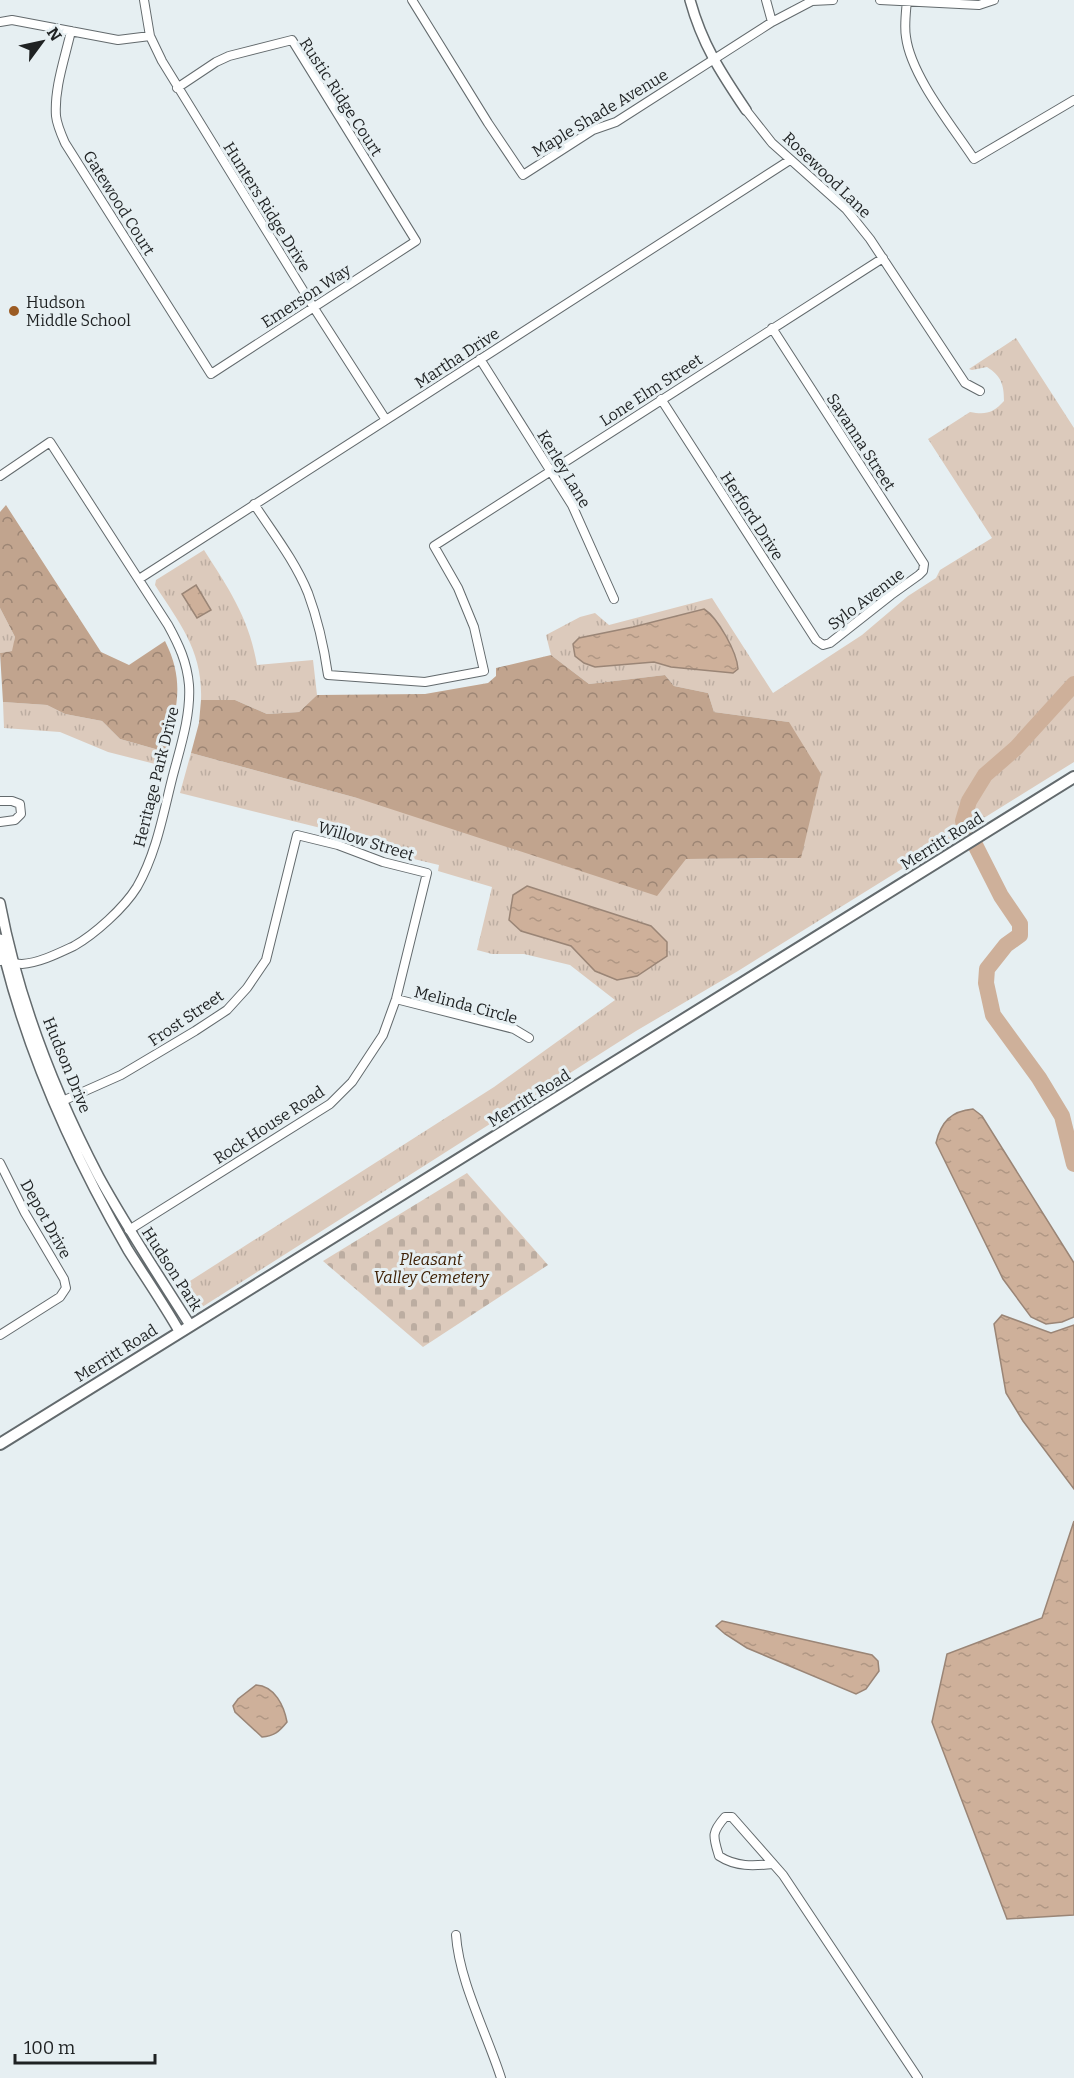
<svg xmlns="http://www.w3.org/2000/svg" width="1074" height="2078" viewBox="0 0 1074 2078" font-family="Bitter,serif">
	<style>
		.grass { fill: url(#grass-tufts) }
		.forest { fill: url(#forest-crowns) }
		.cemetery { fill: url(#cemetery-stones) }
		.water { fill: url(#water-ripples); stroke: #9a8576; stroke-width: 1.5 }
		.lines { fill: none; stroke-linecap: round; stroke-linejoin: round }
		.river { stroke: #ceb09a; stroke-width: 16 }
		.minor-casing { stroke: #636a6d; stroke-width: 10 }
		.tertiary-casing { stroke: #636a6d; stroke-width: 12 }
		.secondary-casing { stroke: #636a6d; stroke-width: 14 }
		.minor { stroke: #fff; stroke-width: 8 }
		.tertiary { stroke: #fff; stroke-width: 9 }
		.secondary { stroke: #fff; stroke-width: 10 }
		.poi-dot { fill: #9b5b23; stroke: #e6eff2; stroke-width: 2 }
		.labels { text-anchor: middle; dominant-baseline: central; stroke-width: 6; stroke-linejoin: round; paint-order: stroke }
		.street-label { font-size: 16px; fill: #1f2223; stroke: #e6eff2 }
		.poi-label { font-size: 16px; fill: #1f2223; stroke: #e6eff2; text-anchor: start }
		.park-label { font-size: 16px; font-style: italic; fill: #3f2105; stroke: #e6eff2 }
	</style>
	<defs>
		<pattern id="grass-tufts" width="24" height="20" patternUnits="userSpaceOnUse" patternTransform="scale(1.5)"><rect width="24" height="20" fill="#dccabc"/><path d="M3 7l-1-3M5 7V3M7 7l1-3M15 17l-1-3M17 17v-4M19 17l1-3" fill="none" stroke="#bcada1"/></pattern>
		<pattern id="forest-crowns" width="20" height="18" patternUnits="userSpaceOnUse" patternTransform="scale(1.5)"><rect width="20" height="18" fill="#c1a48e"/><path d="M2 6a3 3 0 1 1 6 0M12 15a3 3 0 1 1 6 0" fill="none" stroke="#9c8574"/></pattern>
		<pattern id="cemetery-stones" width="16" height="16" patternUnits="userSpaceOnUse" patternTransform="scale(1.5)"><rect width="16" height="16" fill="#dccabc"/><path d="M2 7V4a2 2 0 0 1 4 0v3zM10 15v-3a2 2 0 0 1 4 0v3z" fill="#bcada1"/></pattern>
		<pattern id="water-ripples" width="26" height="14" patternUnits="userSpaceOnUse" patternTransform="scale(1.5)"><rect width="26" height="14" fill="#ceb09a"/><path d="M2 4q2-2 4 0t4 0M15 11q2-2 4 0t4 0" fill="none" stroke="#b09784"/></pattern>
	</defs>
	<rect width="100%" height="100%" fill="#e6eff2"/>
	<path class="grass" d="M1016,338L1074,428V762L738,971L636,1031L199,1309H192L179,1288L494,1087L615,1000L570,965L524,954H492L477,950L492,887L438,871L439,865L397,855L341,833L180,793L191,753L357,798L686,859L801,858L789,722L714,712L708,693L674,686L665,675L589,684L551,655L546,635L580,617L595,613L609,625L712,598L773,693L862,635L908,596L936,578L940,570L992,538L928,439L970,412C986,415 993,413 1004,401C1004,384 1001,376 987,367L972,370L969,369Z
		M204,550C229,589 249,618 257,665L313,660L317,695L299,712L267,714L235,700H201C203,651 180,624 155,585L156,580Z
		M0,608L15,637L13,651L0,653Z
		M3,702L47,705L65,714L102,721L120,739L166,752L163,766L108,752L60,732L4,728Z"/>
	<path class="forest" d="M6,505L101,652L129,665L165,641C186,683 176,709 166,752L120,739L102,721L65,714L47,705L3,702L0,653L12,651L15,637L0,608V512Z
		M551,655L589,684L665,675L674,686L708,693L714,712L789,722L821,774L801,858L686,859L657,896L357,798L191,753L199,723L201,700H235L267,714L299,712L317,695L425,694L488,683L496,676V668Z"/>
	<path class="cemetery" d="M467,1173L548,1265L423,1347L323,1261Z"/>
	<path class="water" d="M196,585L211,610L197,618L182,594Z
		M704,609C718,618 737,652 738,669L733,673L671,667L654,662L595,667L584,663L575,656L573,644L579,638L633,627Z
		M527,886L651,926L667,942V956L637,976L617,980L595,971L571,946L521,931L509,920L513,895Z
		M973,1109L982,1116L1074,1263V1317L1062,1322L1046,1324L1031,1317L1003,1279L936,1143C941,1122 951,1111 973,1109Z
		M1002,1315L1051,1333L1074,1325V1489L1023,1421L1006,1393L994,1324Z
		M1074,1521V1915L1007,1919L932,1722L947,1654L1042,1618Z
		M722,1621L872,1655L878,1661L879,1671L866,1689L856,1694L747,1648L725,1634L716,1626Z
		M256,1685C275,1686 284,1706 287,1722C279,1732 274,1736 262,1737L235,1712L233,1706L238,1699Z"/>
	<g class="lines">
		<path class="river" d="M1074,684L1016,748L985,775L969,801L963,821L1001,896L1020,924V935L1006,945L987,969L986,983L993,1015L1039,1078L1062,1116L1074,1164"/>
		<defs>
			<path id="minor" d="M144,0L150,36L162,61L314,308L386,420
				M412,0L488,123L523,175L593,130L616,122L772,22L812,1L833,0
				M766,0L772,22
				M880,0L979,5L994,0
				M907,0C906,12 904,26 906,37C911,76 953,127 974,159L1074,100
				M0,22L12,20L118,40L150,36
				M71,31C65,58 54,88 56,116C57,125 61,134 65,143L211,374L416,241L292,40L229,56L216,62L177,88
				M746,110L772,143L846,209L870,239L965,383L980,391
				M480,359L572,505L614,599
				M661,399L816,640L823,645L830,643L891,595L919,575L923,571L924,564L772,328
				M0,476L50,442L168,625C179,645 187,662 189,685C191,716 180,748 172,779C163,815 156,854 137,887C124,908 95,934 74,946C59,953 39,963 22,964C14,964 8,959 0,961
				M254,504C273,533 295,561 308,593C318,620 324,647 328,675L425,682L484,671L474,627L458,588L434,546L883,258
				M139,579L790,160
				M0,801H12L20,804L21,814L15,820L0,822
				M396,999L514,1029L529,1038
				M58,1103L121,1075L195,1031L227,1010L247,988L266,960L297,835L338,845L383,862L427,873L396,999L383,1035L352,1082L330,1104L129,1230
				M0,1163L25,1213L64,1279L66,1288L60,1297L0,1335
				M773,1864C753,1866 736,1867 719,1856C713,1836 711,1833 725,1817H732L783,1875L918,2078
				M456,1935C459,1981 487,2034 501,2078"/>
			<path id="tertiary" d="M690,0C702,44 721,73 746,110
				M0,903C18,998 54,1091 99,1177C127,1228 159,1276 190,1325
				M0,939C25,1049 72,1153 128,1250C145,1277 163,1303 179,1331"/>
			<path id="secondary" d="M0,1444L1074,777"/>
		</defs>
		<use href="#minor" class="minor-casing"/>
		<use href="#tertiary" class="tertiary-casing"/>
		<use href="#secondary" class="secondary-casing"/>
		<use href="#minor" class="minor"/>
		<use href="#tertiary" class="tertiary"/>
		<use href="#secondary" class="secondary"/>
	</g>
	<circle class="poi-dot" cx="14" cy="311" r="6"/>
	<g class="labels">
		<g class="street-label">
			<text transform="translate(341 97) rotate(57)">Rustic Ridge Court</text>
			<text transform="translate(600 113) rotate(-31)">Maple Shade Avenue</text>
			<text transform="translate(827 175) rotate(44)">Rosewood Lane</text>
			<text transform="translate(119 203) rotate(58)">Gatewood Court</text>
			<text transform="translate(267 207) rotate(58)">Hunters Ridge Drive</text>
			<text transform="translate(306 296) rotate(-33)">Emerson Way</text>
			<text transform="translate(457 358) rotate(-33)">Martha Drive</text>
			<text transform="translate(651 390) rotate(-33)">Lone Elm Street</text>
			<text transform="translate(861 442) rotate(57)">Savanna Street</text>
			<text transform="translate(564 469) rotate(59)">Kerley Lane</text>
			<text transform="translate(752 516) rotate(57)">Herford Drive</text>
			<text transform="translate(866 599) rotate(-37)">Sylo Avenue</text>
			<text transform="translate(156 777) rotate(-76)">Heritage Park Drive</text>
			<text transform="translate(366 841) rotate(17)">Willow Street</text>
			<text transform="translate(942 841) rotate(-32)">Merritt Road</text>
			<text transform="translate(466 1005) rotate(15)">Melinda Circle</text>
			<text transform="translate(186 1018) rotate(-34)">Frost Street</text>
			<text transform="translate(67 1065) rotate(68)">Hudson Drive</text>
			<text transform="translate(529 1098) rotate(-32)">Merritt Road</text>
			<text transform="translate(269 1125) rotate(-33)">Rock House Road</text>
			<text transform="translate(46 1219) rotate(61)">Depot Drive</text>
			<text transform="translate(172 1269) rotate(57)">Hudson Park</text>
			<text transform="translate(116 1353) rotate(-32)">Merritt Road</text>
		</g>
		<g class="poi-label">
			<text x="26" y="302">Hudson<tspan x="26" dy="18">Middle School</tspan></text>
		</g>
		<g class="park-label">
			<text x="431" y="1259">Pleasant<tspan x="431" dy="18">Valley Cemetery</tspan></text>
		</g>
	</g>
	<g transform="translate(42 42) rotate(57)" stroke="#e6eff2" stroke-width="4.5" paint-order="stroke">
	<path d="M0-4.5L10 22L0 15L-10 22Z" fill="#1f2223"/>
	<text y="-9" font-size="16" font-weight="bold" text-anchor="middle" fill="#1f2223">N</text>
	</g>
	<path d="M15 2054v9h140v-9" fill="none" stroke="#1f2223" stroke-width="3"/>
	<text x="24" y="2054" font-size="18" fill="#1f2223" stroke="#e6eff2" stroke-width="4.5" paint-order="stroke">100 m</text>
</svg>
